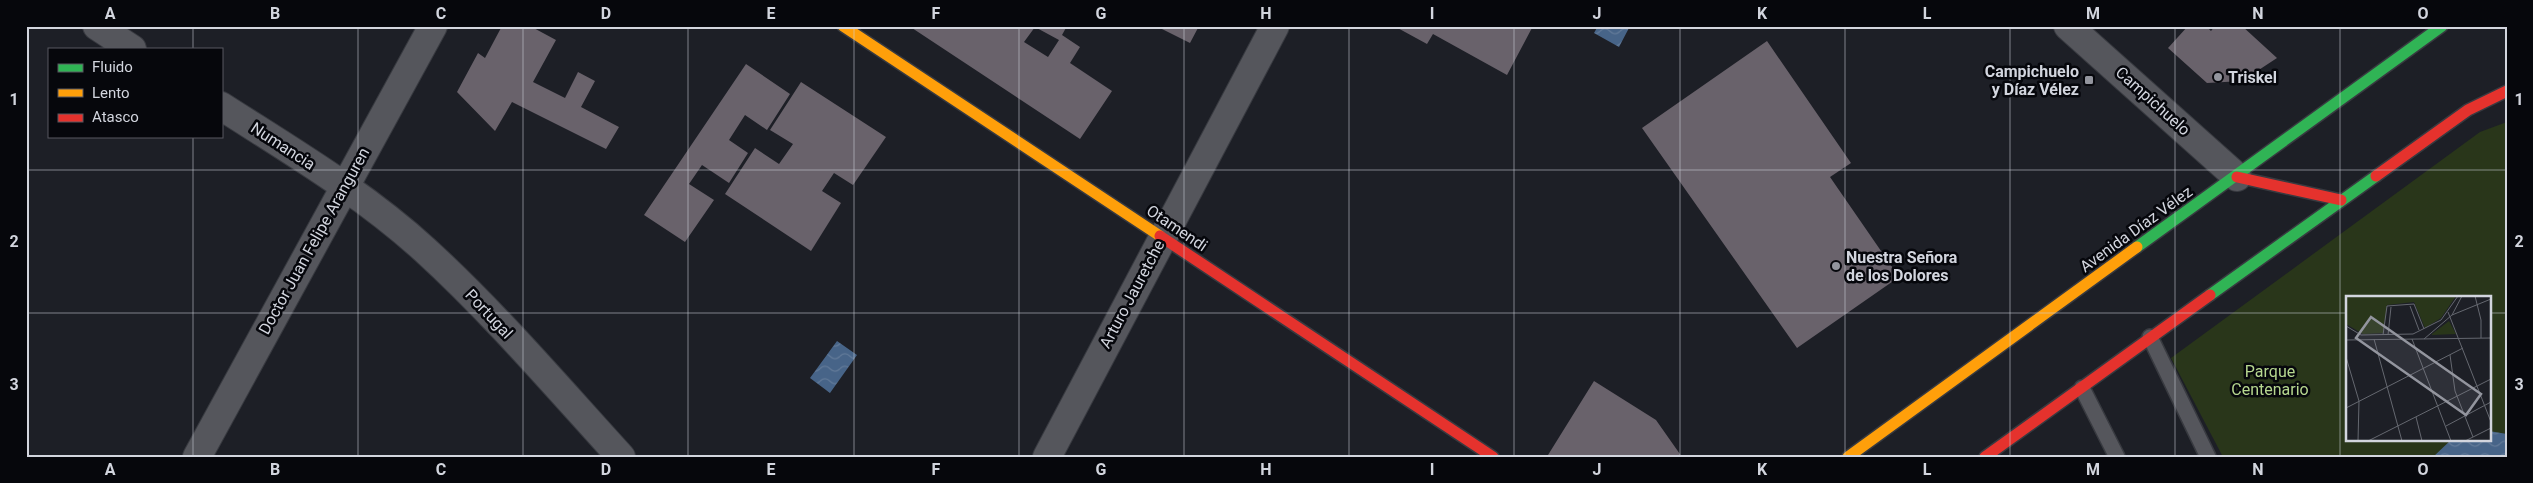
<svg xmlns="http://www.w3.org/2000/svg" width="2533" height="483" viewBox="0 0 2533 483" font-family="Roboto,sans-serif">
	<style>
		.park { fill: #29361a; fill-rule: evenodd }
		.water { fill: url(#water-waves) }
		.building { fill: #69626b; fill-rule: evenodd }
		.lines { fill: none; stroke-linecap: round; stroke-linejoin: round }
		.lane-casing { stroke: #383a40; stroke-width: 18 }
		.street-casing { stroke: #383a40; stroke-width: 30 }
		.fast-casing { stroke: #383a40; stroke-width: 14 }
		.slow-casing { stroke: #383a40; stroke-width: 14 }
		.jam-casing { stroke: #383a40; stroke-width: 14 }
		.lane { stroke: #55565c; stroke-width: 15 }
		.street { stroke: #55565c; stroke-width: 28 }
		.fast { stroke: #30b455; stroke-width: 11 }
		.slow { stroke: #ff9f0a; stroke-width: 11 }
		.jam { stroke: #e5322d; stroke-width: 11 }
		.grid { fill: none; stroke: #d2d5de; stroke-width: 1; stroke-opacity: 0.55 }
		.poi-dot { fill: #93959e; stroke: #06070c; stroke-width: 2 }
		.labels { text-anchor: middle; dominant-baseline: central; stroke-width: 5; stroke-linejoin: round; paint-order: stroke }
		.poi-label { font-size: 16px; font-weight: bold; fill: #d2d5de; stroke: #06070c; text-anchor: start }
		.street-label { font-size: 16px; fill: #d2d5de; stroke: #06070c }
		.park-label { font-size: 16px; fill: #b6d78f; stroke: #06070c }
		.inset-road { fill: none; stroke: #656870; stroke-width: 1 }
		.view { fill: #93959e; fill-opacity: 0.15; stroke: #93959e; stroke-width: 2.5 }
		.inset-edge { fill: none; stroke: #d2d5de; stroke-width: 2.5 }
		.neatline { fill: none; stroke: #d2d5de; stroke-width: 2 }
		.grid-label { font-size: 16px; text-anchor: middle; font-weight: bold; fill: #d2d5de }
	</style>
	<defs>
		<pattern id="water-waves" width="16" height="10" patternUnits="userSpaceOnUse" patternTransform="scale(1.25)"><rect width="16" height="10" fill="#476488"/><path d="M0 5q4-4 8 0t8 0" fill="none" stroke="#617998"/></pattern>
	</defs>
	<rect width="100%" height="100%" fill="#1d1f26"/>
	<path class="park" d="M2507,122V457H2223L2171,358L2480,132ZM2347,297H2489V439H2347Z"/>
	<path class="water" d="M1598,26H1630L1619,47L1594,33Z
		M837,341L857,355L830,393L810,378Z
		M2489,431L2507,434V457H2433L2452,439H2489Z"/>
	<path class="building" d="M502,26H530L556,40L533,82L565,98L578,72L595,81L581,107L619,127L606,149L512,102L495,131L457,92L478,53L485,58Z
		M909,26H1067L1062,35L1080,47L1070,63L1112,91L1080,139ZM1035,27L1059,40L1048,57L1024,42Z
		M1156,26H1199L1190,43Z
		M1394,26H1533L1507,75L1433,34L1427,44Z
		M2188,26H2206L2211,31L2215,26H2242L2277,58L2242,81L2207,83L2168,48Z
		M1767,41L1851,163L1830,177L1899,277L1797,348L1642,128Z
		M746,64L790,94L767,130L745,115L729,140L748,153L729,183L702,165L689,184L714,200L685,242L644,215Z
		M801,82L886,137L853,185L834,173L822,191L841,203L811,251L725,194L755,148L779,164L793,144L770,130Z
		M1594,381L1656,420L1682,457L1548,455Z"/>
	<g class="lines">
		<defs>
			<path id="lane" d="M2150,337L2208,457
				M2082,388L2117,457"/>
			<path id="street" d="M97,26L132,49
				M2068,26L2237,177
				M221,106C291,151 364,194 425,250C495,314 557,387 621,457
				M197,457L433,26
				M1047,457L1275,26"/>
			<path id="fast" d="M2137,247L2442,26
				M2210,295L2376,176"/>
			<path id="slow" d="M843,26L1160,236
				M1848,457L2137,247"/>
			<path id="jam" d="M2376,176L2468,110L2507,91
				M2237,177L2341,200
				M1160,236L1493,457
				M1985,457L2210,295"/>
		</defs>
		<use href="#lane" class="lane-casing"/>
		<use href="#street" class="street-casing"/>
		<use href="#fast" class="fast-casing"/>
		<use href="#slow" class="slow-casing"/>
		<use href="#jam" class="jam-casing"/>
		<use href="#lane" class="lane"/>
		<use href="#street" class="street"/>
		<use href="#fast" class="fast"/>
		<use href="#slow" class="slow"/>
		<use href="#jam" class="jam"/>
	</g>
	<path class="grid" d="M193,26V49M358,26V457M523,26V457M688,26V457M854,26V457M1019,26V457M1184,26V457M1349,26V457M1514,26V457M1680,26V457M1845,26V457M2010,26V457M2175,26V457M2340,26V457M193,136V457M26,170H2507M26,313H2347M2489,313H2507"/>
	<g class="poi-dot">
		<circle cx="2218" cy="77" r="5"/>
		<rect x="2084" y="75" width="10" height="10" rx="2.5"/>
		<circle cx="1836" cy="266" r="5"/>
	</g>
	<g class="labels">
		<g class="poi-label">
			<text x="2079" y="71" text-anchor="end">Campichuelo<tspan x="2079" dy="18">y Díaz Vélez</tspan></text>
			<text x="2228" y="77">Triskel</text>
			<text x="1846" y="257">Nuestra Señora<tspan x="1846" dy="18">de los Dolores</tspan></text>
		</g>
		<g class="street-label">
			<text transform="translate(2153 101) rotate(42)">Campichuelo</text>
			<text transform="translate(283 146) rotate(33)">Numancia</text>
			<text transform="translate(1177 228) rotate(34)">Otamendi</text>
			<text transform="translate(2136 229) rotate(-36)">Avenida Díaz Vélez</text>
			<text transform="translate(314 241) rotate(-61)">Doctor Juan Felipe Aranguren</text>
			<text transform="translate(1132 294) rotate(-62)">Arturo Jauretche</text>
			<text transform="translate(489 314) rotate(47)">Portugal</text>
		</g>
		<g class="park-label">
			<text x="2270" y="371">Parque<tspan x="2270" dy="18">Centenario</tspan></text>
		</g>
	</g>
	<g transform="translate(2346 296)">
		<rect width="145" height="145" fill="#1d1f26"/>
		<path d="M0,0H110L95,22L79,32L68,6L41,9L37,37L17,38L0,28ZM103,25L110,38L86,39V38Z" fill="#29361a"/>
		<path class="inset-road" d="M129,0L135,24V42M64,10L73,34M102,16L145,126M106,19L145,3M0,30L15,39L67,38L95,24L112,0M37,39L41,10L68,8L78,33M42,39L45,11M28,43L56,145M66,43L105,145M78,43L106,19L116,0M0,44L145,42M104,59L109,95L127,141M0,61L13,105L12,145M0,112L117,52M70,121L76,145M100,130L145,106M22,145L145,83M119,145L145,132"/>
		<path class="view" d="M25,21L135,98L120,119L10,42Z"/>
		<rect width="145" height="145" class="inset-edge"/>
	</g>
	<rect width="2533" height="483" fill="none" stroke="#06070c" stroke-width="55"/>
	<rect x="48" y="48" width="175" height="90" fill="#06070c" stroke="#585960"/>
	<rect x="58" y="64" width="25" height="8" fill="#30b455" stroke="#585960"/>
	<text x="92" y="72" font-size="15" fill="#d2d5de">Fluido</text>
	<rect x="58" y="89" width="25" height="8" fill="#ff9f0a" stroke="#585960"/>
	<text x="92" y="98" font-size="15" fill="#d2d5de">Lento</text>
	<rect x="58" y="114" width="25" height="8" fill="#e5322d" stroke="#585960"/>
	<text x="92" y="122" font-size="15" fill="#d2d5de">Atasco</text>
	<rect x="28" y="28" width="2478" height="428" class="neatline"/>
	<g class="grid-label">
		<text x="110" y="19">A</text>
		<text x="275" y="19">B</text>
		<text x="441" y="19">C</text>
		<text x="606" y="19">D</text>
		<text x="771" y="19">E</text>
		<text x="936" y="19">F</text>
		<text x="1101" y="19">G</text>
		<text x="1266" y="19">H</text>
		<text x="1432" y="19">I</text>
		<text x="1597" y="19">J</text>
		<text x="1762" y="19">K</text>
		<text x="1927" y="19">L</text>
		<text x="2093" y="19">M</text>
		<text x="2258" y="19">N</text>
		<text x="2423" y="19">O</text>
		<text x="14" y="105">1</text>
		<text x="2519" y="105">1</text>
		<text x="14" y="247">2</text>
		<text x="2519" y="247">2</text>
		<text x="14" y="390">3</text>
		<text x="2519" y="390">3</text>
		<text x="110" y="475">A</text>
		<text x="275" y="475">B</text>
		<text x="441" y="475">C</text>
		<text x="606" y="475">D</text>
		<text x="771" y="475">E</text>
		<text x="936" y="475">F</text>
		<text x="1101" y="475">G</text>
		<text x="1266" y="475">H</text>
		<text x="1432" y="475">I</text>
		<text x="1597" y="475">J</text>
		<text x="1762" y="475">K</text>
		<text x="1927" y="475">L</text>
		<text x="2093" y="475">M</text>
		<text x="2258" y="475">N</text>
		<text x="2423" y="475">O</text>
	</g>
</svg>
